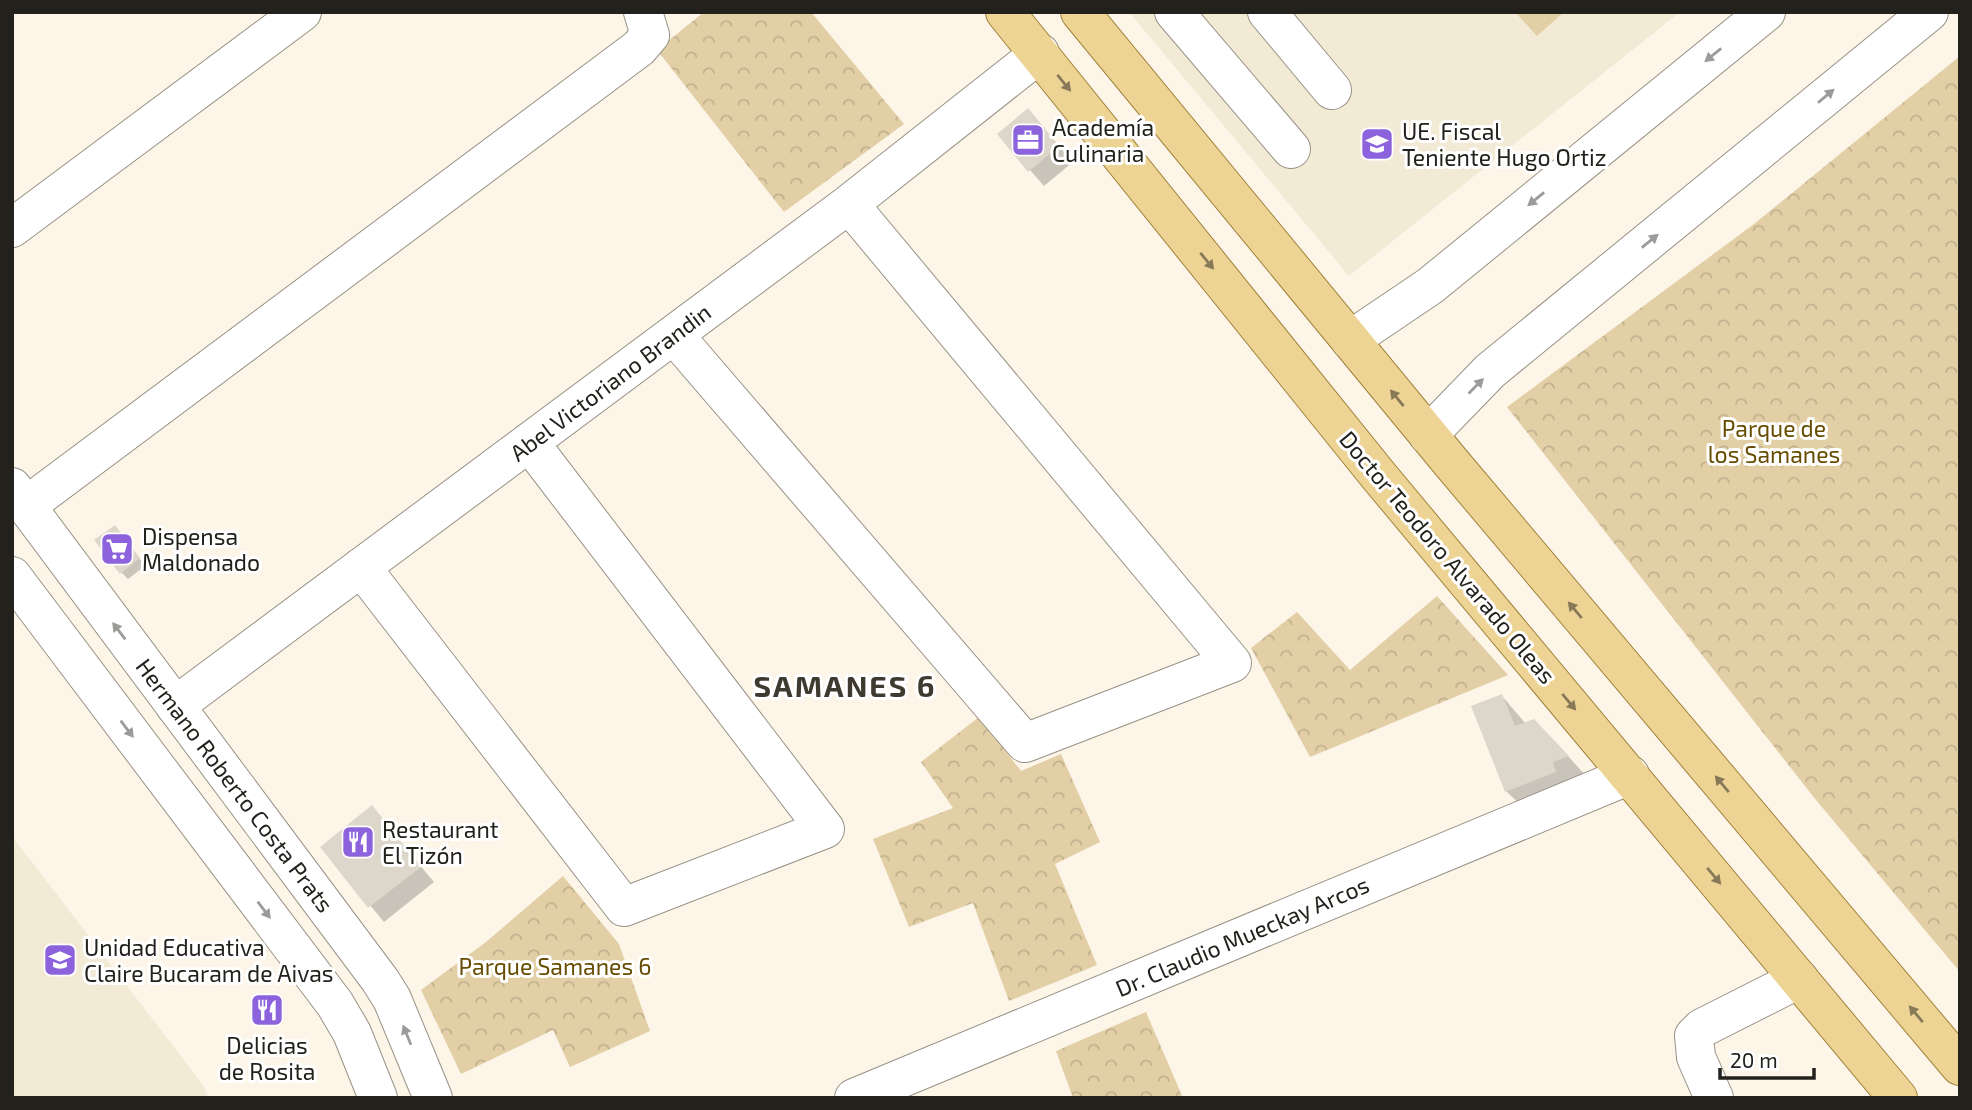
<svg xmlns="http://www.w3.org/2000/svg" width="1972" height="1110" viewBox="0 0 1972 1110" font-family="'Exo 2',sans-serif">
	<style>
		.built { fill: #f3ead6 }
		.green { fill: #e2cfa6 }
		.forest { fill: url(#forest-crowns) }
		.shadow { fill: #0003 }
		.building { fill: #ddd7cb }
		.lines { fill: none; stroke-linecap: round; stroke-linejoin: round }
		.minor-casing { stroke: #989286; stroke-width: 40 }
		.major-casing { stroke: #a0823b; stroke-width: 40 }
		.minor { stroke: #fff; stroke-width: 38 }
		.major { stroke: #eed494; stroke-width: 38 }
		.oneway { fill: #9c9b99 }
		.oneway2 { fill: #887a58 }
		.labels { text-anchor: middle; dominant-baseline: central; stroke-width: 6; stroke-linejoin: round; paint-order: stroke }
		.poi-label { font-size: 23px; fill: #23211c; stroke: #fff; text-anchor: start }
		.street-label { font-size: 23px; fill: #23211c; stroke: #fff }
		.park-label { font-size: 23px; fill: #664c01; stroke: #fff }
		.district-label { font-size: 30px; font-weight: bold; letter-spacing: 2px; fill: #3f3a30; stroke: #fff }
	</style>
	<defs>
		<pattern id="forest-crowns" width="20" height="18" patternUnits="userSpaceOnUse" patternTransform="scale(1.75)"><rect width="20" height="18" fill="#e2cfa6"/><path d="M2 6a3 3 0 1 1 6 0M12 15a3 3 0 1 1 6 0" fill="none" stroke="#c2b18e"/></pattern>
	</defs>
	<rect width="100%" height="100%" fill="#fcf5e8"/>
	<path class="built" d="M1129,12H1680L1349,276Z
		M12,836L203,1085L209,1098H12Z"/>
	<path class="green" d="M1515,12H1564L1537,36Z"/>
	<path class="forest" d="M704,12H811L904,124L784,212L657,50Z
		M1960,56V972L1816,800L1507,407L1754,224Z
		M1437,596L1508,675L1310,757L1251,648L1297,612L1350,670Z
		M979,717L1021,771L1061,754L1100,842L1055,864L1097,965L1009,1001L973,903L909,927L873,839L953,808L921,762Z
		M563,876L619,944L650,1031L570,1067L553,1030L461,1074L421,990L486,942Z
		M1146,1012L1183,1098H1073L1056,1051Z"/>
	<path class="shadow" d="M1028,110L1073,162L1044,186L999,134Z
		M121,534L145,566L128,579L121,572Z
		M1502,696L1526,724L1556,743L1588,778L1528,812L1506,791Z
		M372,808L434,882L384,922L322,847Z"/>
	<path class="building" d="M1028,108L1059,146L1028,172L997,134Z
		M115,525L140,558L120,574L94,540Z
		M1502,694L1515,726L1534,719L1569,756L1553,762L1556,772L1505,792L1471,706Z
		M372,805L421,867L368,908L320,847Z"/>
	<g class="lines">
		<defs>
			<path id="minor" d="M1174,12L1291,149
				M1267,12L1332,90
				M12,228L302,12
				M674,335L1025,743L1232,663L849,204
				M1350,340L1430,286L1766,12
				M1428,435L1490,371L1929,12
				M12,487L380,980L392,999L433,1098
				M26,506L639,48L650,35L643,12
				M361,567L624,907L825,829L529,442
				M12,576L335,1004L352,1033L378,1098
				M175,706L849,204L1040,53
				M854,1098L1630,775
				M1714,1098L1696,1057L1694,1036L1702,1028L1799,979"/>
			<path id="major" d="M1005,12L1378,475L1898,1098
				M1080,12L1449,460L1960,1066"/>
		</defs>
		<use href="#minor" class="minor-casing"/>
		<use href="#major" class="major-casing"/>
		<use href="#minor" class="minor"/>
		<use href="#major" class="major"/>
	</g>
	<defs><path id="oneway-solid" d="M-6-.8H1V-3.2L6.5 0L1 3.2V.8H-6Z" transform="scale(1.75)"/></defs>
	<g class="oneway">
		<use href="#oneway-solid" transform="translate(1713 55) rotate(141)"/>
		<use href="#oneway-solid" transform="translate(1826 96) rotate(-40)"/>
		<use href="#oneway-solid" transform="translate(1536 199) rotate(141)"/>
		<use href="#oneway-solid" transform="translate(1650 241) rotate(-39)"/>
		<use href="#oneway-solid" transform="translate(1476 386) rotate(-45)"/>
		<use href="#oneway-solid" transform="translate(119 631) rotate(-127)"/>
		<use href="#oneway-solid" transform="translate(127 729) rotate(53)"/>
		<use href="#oneway-solid" transform="translate(264 910) rotate(53)"/>
		<use href="#oneway-solid" transform="translate(407 1035) rotate(-112)"/>
	</g>
	<g class="oneway2">
		<use href="#oneway-solid" transform="translate(1064 83) rotate(51)"/>
		<use href="#oneway-solid" transform="translate(1207 261) rotate(51)"/>
		<use href="#oneway-solid" transform="translate(1397 398) rotate(-129)"/>
		<use href="#oneway-solid" transform="translate(1575 610) rotate(-130)"/>
		<use href="#oneway-solid" transform="translate(1569 702) rotate(50)"/>
		<use href="#oneway-solid" transform="translate(1722 784) rotate(-130)"/>
		<use href="#oneway-solid" transform="translate(1714 876) rotate(50)"/>
		<use href="#oneway-solid" transform="translate(1916 1014) rotate(-130)"/>
	</g>
	<defs>
		<symbol id="office-square" viewBox="-11 -11 22 22"><rect x="-9" y="-9" width="18" height="18" rx="4" fill="#8c63dd" stroke="#fff"/><path d="M-6-3h4V-5.5h4V-3h4V5H-6ZM-1-4.5V-3h2v-1.5ZM-6 0V1H6V0Z" fill="#fff"/></symbol>
		<symbol id="school-square" viewBox="-11 -11 22 22"><rect x="-9" y="-9" width="18" height="18" rx="4" fill="#8c63dd" stroke="#fff"/><path d="M0-5L7-2L0 1L-7-2ZM-4 1L0 2.5L4 1V4Q0 6-4 4Z" fill="#fff"/></symbol>
		<symbol id="supermarket-square" viewBox="-11 -11 22 22"><rect x="-9" y="-9" width="18" height="18" rx="4" fill="#8c63dd" stroke="#fff"/><path d="M-6-5.5h2.5l.6 2H6L4.5 2H-2.5L-4.4-4H-6ZM-1.5 3.2a1.3 1.3 0 1 0 .1 0ZM3 3.2a1.3 1.3 0 1 0 .1 0Z" fill="#fff"/></symbol>
		<symbol id="restaurant-square" viewBox="-11 -11 22 22"><rect x="-9" y="-9" width="18" height="18" rx="4" fill="#8c63dd" stroke="#fff"/><path d="M-5-6h1v4h1v-4h1v4h1v-4h1v5L-1.5 .5V6h-2V.5L-5-1ZM5-6V6H3V1.5H1.5Q1.5-4 5-6Z" fill="#fff"/></symbol>
	</defs>
	<g fill-rule="evenodd">
		<use href="#office-square" x="1009" y="121" width="38" height="38"/>
		<use href="#school-square" x="1358" y="125" width="38" height="38"/>
		<use href="#supermarket-square" x="98" y="530" width="38" height="38"/>
		<use href="#restaurant-square" x="339" y="823" width="38" height="38"/>
		<use href="#school-square" x="41" y="941" width="38" height="38"/>
		<use href="#restaurant-square" x="248" y="991" width="38" height="38"/>
	</g>
	<g class="labels">
		<g class="poi-label">
			<text x="1052" y="127">Academía<tspan x="1052" dy="26">Culinaria</tspan></text>
			<text x="1402" y="131">UE. Fiscal<tspan x="1402" dy="26">Teniente Hugo Ortiz</tspan></text>
			<text x="142" y="536">Dispensa<tspan x="142" dy="26">Maldonado</tspan></text>
			<text x="382" y="829">Restaurant<tspan x="382" dy="26">El Tizón</tspan></text>
			<text x="84" y="947">Unidad Educativa<tspan x="84" dy="26">Claire Bucaram de Aivas</tspan></text>
			<text x="267" y="1045" text-anchor="middle">Delicias<tspan x="267" dy="26">de Rosita</tspan></text>
		</g>
		<g class="street-label">
			<text transform="translate(610 382) rotate(-37)">Abel Victoriano Brandin</text>
			<text transform="translate(1448 557) rotate(50)">Doctor Teodoro Alvarado Oleas</text>
			<text transform="translate(235 785) rotate(53)">Hermano Roberto Costa Prats</text>
			<text transform="translate(1242 936) rotate(-23)">Dr. Claudio Mueckay Arcos</text>
		</g>
		<g class="park-label">
			<text x="1774" y="428">Parque de<tspan x="1774" dy="26">los Samanes</tspan></text>
			<text x="555" y="966">Parque Samanes 6</text>
		</g>
		<g class="district-label">
			<text x="845" y="685">SAMANES 6</text>
		</g>
	</g>
	<rect width="1972" height="1110" fill="none" stroke="#23211c" stroke-width="28"/>
	<path d="M1720 1068v10h94v-10" fill="none" stroke="#23211c" stroke-width="3.5"/>
	<text x="1730" y="1068" font-size="21" fill="#23211c" stroke="#ffffff" stroke-width="5" paint-order="stroke">20 m</text>
</svg>
